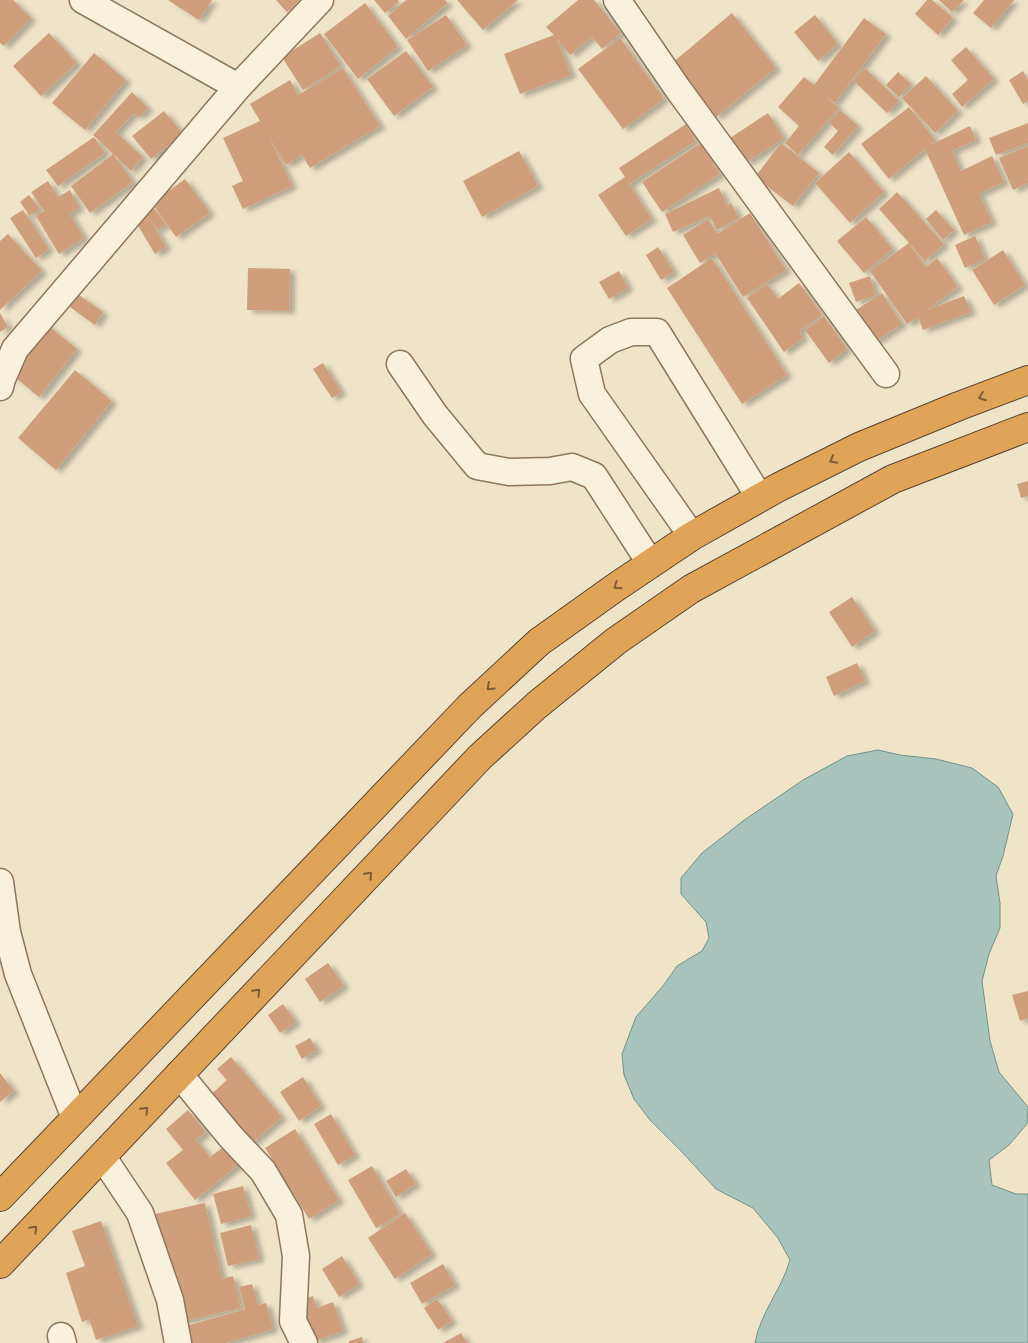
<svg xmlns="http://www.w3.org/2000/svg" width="1028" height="1343" viewBox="0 0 1028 1343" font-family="Spectral,serif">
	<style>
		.water { fill: #a9c4bc; stroke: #6f938a }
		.building { fill: #cf9f7d; filter: url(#shadow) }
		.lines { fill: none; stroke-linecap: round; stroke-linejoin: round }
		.minor-casing { stroke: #8d765c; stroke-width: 29 }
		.highway-casing { stroke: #5b4430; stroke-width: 30 }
		.minor { stroke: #faf1dc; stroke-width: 26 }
		.highway { stroke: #e0a458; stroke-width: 28 }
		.oneway { stroke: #7e5d36 }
	</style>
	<defs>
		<filter id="shadow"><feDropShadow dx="5.5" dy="3" stdDeviation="2.5" flood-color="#0004"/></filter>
	</defs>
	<rect width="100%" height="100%" fill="#f0e4c8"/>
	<path class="water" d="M878,750L900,755L936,759L972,768L998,787L1013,814L1003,856L996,876L1000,903V928L989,954L982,981L990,1041L999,1072L1028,1107L1027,1124L1009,1145L989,1160L992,1185L1016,1194H1028V1343H755C760,1313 782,1289 790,1260L778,1238L753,1208L716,1189L682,1152L650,1120L634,1099L624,1075L622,1054L636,1017L663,986L677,966L702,951L709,938L706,922L681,894V878L702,853L743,821L803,780L847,756Z"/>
	<path class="building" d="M0,0H13L31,18L4,46L0,43Z
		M168,0H212L199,20Z
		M276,0H300L287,12Z
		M374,0H398L399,2L385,13Z
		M406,0H445L448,3L406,39L388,16Z
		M457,0H518L483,30Z
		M578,0H594L621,33L602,49L592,37L570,55L557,39L571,75L520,94L504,54L554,35L546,27Z
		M927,0H932L953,18L938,35L915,14Z
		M939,0H964L952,12Z
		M984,0H1014L991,28L973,13Z
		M365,3L398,47L358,79L324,34Z
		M732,13L776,68L716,117L672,63Z
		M446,15L467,45L428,71L407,40Z
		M815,15L838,44L818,61L794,32Z
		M864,18L886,34L835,103L823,94L839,108L798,155L785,143L799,126L778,107L804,77L814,85Z
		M49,33L77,63L41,96L13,66Z
		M320,33L341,66L303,90L282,57Z
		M620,38L664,99L623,129L578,69Z
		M966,47L994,79L962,107L952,94L968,80L951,60Z
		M406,51L433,87L394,116L367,79Z
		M94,53L126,80L85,130L52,103Z
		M343,68L380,126L310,168L302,155L286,165L269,137L292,186L243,209L232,186L243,181L223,138L260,121L250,104L290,80L298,95Z
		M865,68L899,101L887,113L853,80Z
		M1023,71L1028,80V101L1023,104L1009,80Z
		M898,72L911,84L899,97L886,85Z
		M926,76L958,111L935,133L902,98Z
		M132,92L148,108L139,117L134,113L116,132L143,157L131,171L93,135Z
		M909,107L935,140L930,145L970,126L976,140L952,151L961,171L992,156L1004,182L979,194L992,222L964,235L925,149L889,179L861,144Z
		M840,110L858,126L833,155L824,147L838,131L829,123Z
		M164,111L183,134L151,159L132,136Z
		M768,113L784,138L746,163L730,138Z
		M1028,123V143L996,155L989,138Z
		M686,124L696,141L629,184L652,219L626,236L598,195L625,177L619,168Z
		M94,137L105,153L58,186L46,170Z
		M701,143L720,174L662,212L642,182Z
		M781,143L819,173L793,206L755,177Z
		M1028,146V183L1013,190L999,158Z
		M519,151L538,186L482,217L463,181Z
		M849,152L884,192L850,223L815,183Z
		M113,154L133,182L90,213L71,186Z
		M185,179L210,213L176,237L152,203Z
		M48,181L58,197L70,190L79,208L69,213L84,238L59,254L36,216L44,211L31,192Z
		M719,188L727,206L731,203L739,218L717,230L710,216L673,232L665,214Z
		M897,192L944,244L925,261L879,209Z
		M29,195L40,209L30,216L20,202Z
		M153,207L166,224L158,230L149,218L166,247L155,254L134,219Z
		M23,210L49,249L36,258L10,218Z
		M936,210L954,230L943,240L926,219Z
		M750,213L786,270L743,297L715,253L700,263L683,235L708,219L717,234Z
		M866,217L893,249L864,273L837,241Z
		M8,234L42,271L0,310V241Z
		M975,236L985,259L965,268L955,245Z
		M909,243L926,267L937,258L958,287L927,310L964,296L971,312L923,330L918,317L907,324L870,271Z
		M658,247L674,272L661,280L646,255Z
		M1003,250L1025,285L994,305L972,270Z
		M712,258L787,375L742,404L667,288Z
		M248,268L290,269L289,311L247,310Z
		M619,271L628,288L609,299L599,282Z
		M870,276L876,295L856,302L849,283Z
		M799,283L822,315L799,331L803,338L784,352L747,298L767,284L778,299Z
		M882,293L902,324L873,343L853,312Z
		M79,295L103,312L95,325L70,307Z
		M0,313L8,327L0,332Z
		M824,316L847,349L829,363L805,330Z
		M45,323L77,349L39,397L6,370Z
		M323,363L341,392L332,398L313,369Z
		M75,370L112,401L56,470L18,438Z
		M1028,481V496L1021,498L1017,484Z
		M852,597L875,631L852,647L829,612Z
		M857,663L865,681L834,696L826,677Z
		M328,963L344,986L320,1002L305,979Z
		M1028,991V1018L1020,1021L1012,995Z
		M283,1004L296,1022L280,1033L268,1015Z
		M310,1038L317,1050L302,1059L295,1046Z
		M231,1057L282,1117L251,1144L209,1096L227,1080L217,1069Z
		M0,1073L14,1091L0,1102Z
		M303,1077L321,1106L299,1121L280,1092Z
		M188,1110L206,1132L196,1140L210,1157L230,1142L244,1160L195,1200L166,1163L183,1150L166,1129Z
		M331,1114L355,1155L338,1165L314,1124Z
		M295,1129L339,1200L309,1219L265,1148Z
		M372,1166L400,1214L376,1228L348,1180Z
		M406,1169L416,1184L396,1197L386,1181Z
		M243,1186L251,1216L221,1224L213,1194Z
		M205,1203L222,1279L233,1276L241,1308L180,1322L155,1214Z
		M405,1213L432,1254L395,1279L368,1238Z
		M101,1221L138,1326L96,1340L89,1319L82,1322L66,1273L85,1266L72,1231Z
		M251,1225L259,1259L228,1266L220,1233Z
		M342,1256L359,1284L339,1297L322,1269Z
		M443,1264L455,1285L422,1304L410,1283Z
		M252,1284L258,1305L266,1303L273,1329L226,1343H188L183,1327L245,1309L239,1287Z
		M313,1296L317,1308L333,1302L343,1331L315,1341L300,1301Z
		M437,1299L452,1321L438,1330L424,1308Z
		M461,1333L467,1343H443Z
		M362,1337L363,1343H349V1341Z"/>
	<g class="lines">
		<defs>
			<path id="minor" d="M83,0L238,87
				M617,0L678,89L886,374
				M400,364L435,415L477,466L509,472L550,471L572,467L594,476L651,564
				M0,387L2,379L15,349L238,87L320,0
				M692,536L592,394L584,359L610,340L631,332H657L760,498
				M0,882L7,932L18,974L75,1118
				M179,1074L230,1136L263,1171L289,1215L296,1256L293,1321L304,1343
				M102,1156L140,1213L170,1300L178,1343
				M61,1336L63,1343"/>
			<path id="highway" d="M0,1197L470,706L539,642L616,587L692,536L779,487L859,447L959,406L1028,380
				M0,1264L480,757L537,705L616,641L691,589L893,479L1028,427"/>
		</defs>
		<use href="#minor" class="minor-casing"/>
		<use href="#highway" class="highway-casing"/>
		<use href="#minor" class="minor"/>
		<use href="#highway" class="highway"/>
	</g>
	<defs><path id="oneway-chevron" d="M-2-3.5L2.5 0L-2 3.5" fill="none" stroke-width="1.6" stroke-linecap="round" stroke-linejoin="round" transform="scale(1.25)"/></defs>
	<g class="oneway">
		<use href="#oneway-chevron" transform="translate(982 397) rotate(160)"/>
		<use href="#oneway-chevron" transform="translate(833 460) rotate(153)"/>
		<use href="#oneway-chevron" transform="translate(617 586) rotate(146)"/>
		<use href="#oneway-chevron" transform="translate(490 687) rotate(137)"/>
		<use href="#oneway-chevron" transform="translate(369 875) rotate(-47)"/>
		<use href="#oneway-chevron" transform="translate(257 992) rotate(-47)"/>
		<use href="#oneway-chevron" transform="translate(145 1110) rotate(-47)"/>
		<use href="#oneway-chevron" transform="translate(34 1229) rotate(-47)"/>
	</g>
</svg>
